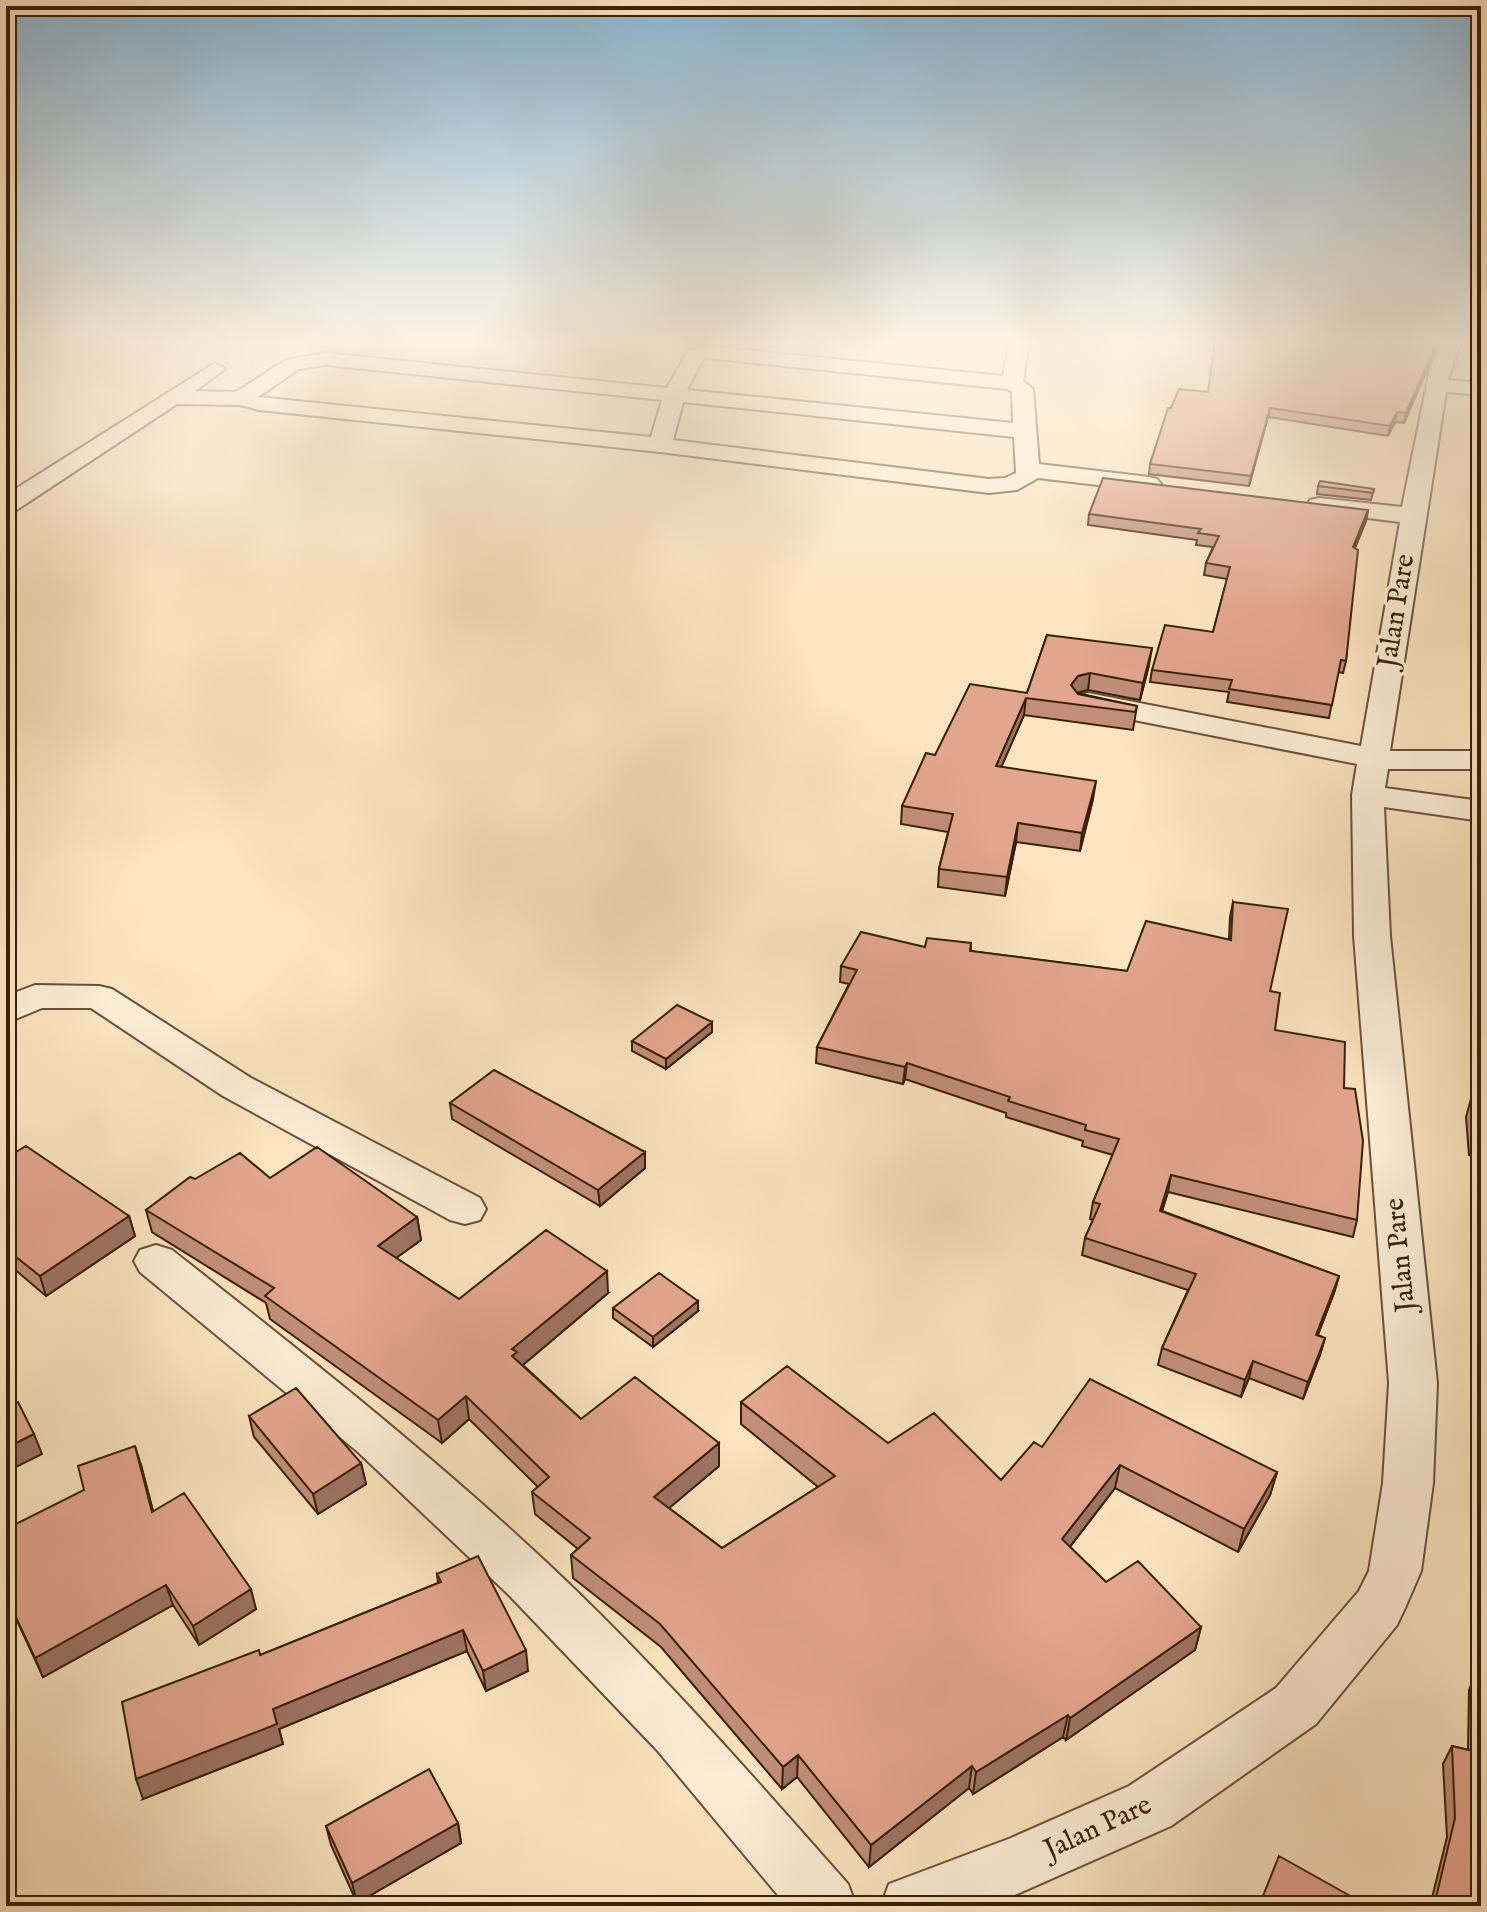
<svg xmlns="http://www.w3.org/2000/svg" width="1487" height="1912" viewBox="0 0 1487 1912" font-family="'IM FELL English',serif">
	<style>
		.lines { fill: none; stroke-linecap: round; stroke-linejoin: round }
		.street-casing { stroke: #685136; stroke-width: 4 }
		.street { fill: #fcedd5; fill-rule: evenodd }
		.wall { fill: #c28e79; stroke: #372009; stroke-width: 2 }
		.shaded-wall { fill: #9e7463; stroke: #372009; stroke-width: 2 }
		.building { fill: #e2a58d; stroke: #372009; stroke-width: 2 }
		.labels { text-anchor: middle; dominant-baseline: central; stroke-width: 7; stroke-linejoin: round; paint-order: stroke }
		.street-label { font-size: 28px; fill: #372009; stroke: #fcedd5 }
	</style>
	<rect width="100%" height="100%" fill="#fbe4bf"/>
	<filter id="stains"><feTurbulence type="fractalNoise" baseFrequency=".0025" numOctaves="4"/><feColorMatrix values="0 0 0 0 .2 0 0 0 0 .09 0 0 0 0 .02 0 0 0 .5 -.17"/></filter>
	<radialGradient id="worn" r=".72"><stop offset=".6" stop-color="#630" stop-opacity="0"/><stop offset="1" stop-color="#630" stop-opacity=".3"/></radialGradient>
	<g class="lines">
		<defs>
			<path id="street" d="M1009,342H1029L1023,381L1033,389L1039,464L1149,477L1157,479L1161,484L1157,489L1149,491L1038,478L1017,490L989,493L660,452L259,410L240,405L177,404L15,511L6,513V495L215,363L225,369L195,391L236,392L286,360L325,353L667,388L688,351L706,346L1003,376ZM707,358L1007,389L1012,392L1013,423L687,390L703,359ZM325,365L662,400L651,437L258,397L299,369ZM683,402L1014,437L1016,473L1005,478L989,479L673,440Z
				M1441,342H1461L1448,380L1481,383V395L1446,392L1390,751H1481V769H1388L1385,788L1481,801V821L1384,807L1390,936L1437,1383L1433,1483L1421,1571L1405,1608L1397,1625L1316,1724L1171,1826L990,1906H881L889,1884L1011,1838L1129,1786L1276,1688L1359,1591L1369,1571L1383,1483L1389,1383L1354,936L1352,795L1357,764L1088,711L1078,708L1073,702L1078,696L1088,693L1361,746L1400,522L1319,512L1310,510L1307,505L1310,500L1319,498L1402,507L1430,369Z
				M35,985L99,986L112,989L251,1078L480,1198L486,1209L480,1220L465,1224L450,1220L223,1096L91,1008H42L6,1023V996Z
				M156,1245L172,1250C299,1350 426,1450 545,1561C653,1662 750,1773 848,1884L856,1906H787L657,1750L508,1594L358,1452L140,1272L134,1261L140,1250Z"/>
		</defs>
		<use href="#street" class="street-casing"/>
		<use href="#street" class="street"/>
	</g>
	<path class="wall" d="M1439,342L1404,423L1395,422L1388,436L1268,417L1249,486L1149,474L1150,464L1171,408L1208,392Z
		M1318,486L1374,489L1371,500L1317,494Z
		M1368,510L1366,521L1355,548L1346,661L1343,673L1338,672L1329,718L1227,702L1229,692L1150,682L1152,670L1213,632L1227,579L1204,575L1206,563L1213,547L1196,545L1197,540L1088,525L1089,514Z
		M1047,635L1149,665L1140,700L1088,690L1077,693L1137,706L1133,730L1024,715L1001,767L1093,799L1080,851L1016,842L1005,896L938,887L939,869L948,832L901,824L902,806L935,755L1027,693Z
		M1233,902L1270,991L1275,1030L1344,1088L1357,1220L1353,1237L1168,1192L1162,1211L1339,1276L1334,1293L1318,1335L1325,1338L1320,1355L1303,1399L1249,1378L1241,1397L1158,1365L1162,1348L1188,1290L1082,1255L1085,1238L1093,1220L1090,1219L1093,1202L1113,1155L1082,1146L1083,1141L1006,1117V1113L905,1079L903,1084L816,1063L817,1047L849,984L840,982L841,966L925,947L971,943V951L1127,971L1229,939L1230,917Z
		M712,1022V1032L666,1069L632,1051V1041Z
		M1471,1099L1481,1101V1187L1472,1156L1469,1155L1466,1117Z
		M450,1103L645,1152V1168L600,1206L452,1119Z
		M6,1158L129,1216L135,1236L46,1296L6,1262Z
		M270,1178L417,1217L421,1240L396,1258L459,1299L608,1293L523,1365L581,1419L719,1443V1466L669,1508L722,1548L818,1487L741,1424V1402L888,1443L1001,1480L1042,1447L1277,1472L1270,1495L1238,1552L1115,1488L1070,1547L1106,1582L1201,1627L1195,1650L1066,1740L1063,1737L973,1794L969,1788L869,1867L797,1777L782,1789L661,1647L573,1578L571,1555L578,1549L535,1514L532,1492L538,1487L469,1419L442,1443L270,1319L266,1303L152,1232L146,1210L195,1179Z
		M613,1308L698,1311L653,1347L613,1318Z
		M249,1416L361,1463L366,1484L318,1514L254,1437Z
		M141,1465L153,1511L256,1609L199,1645L173,1605L43,1677L6,1597V1529Z
		M437,1574L528,1671L486,1691L467,1651L279,1729L283,1744L143,1799L260,1655L438,1583Z
		M1477,1671L1481,1906H1430L1447,1837L1443,1764L1452,1746L1468,1750L1469,1690Z
		M458,1823L461,1843L357,1903L331,1845L326,1826Z"/>
	<path class="shaded-wall" d="M1437,342H1439L1404,423L1406,413Z
		M1270,408L1268,417L1249,486L1251,476Z
		M1397,412L1395,422L1388,436L1390,426Z
		M1368,510L1366,521L1350,559L1353,547Z
		M1152,648L1149,665L1140,700L1143,683Z
		M1090,673L1088,690L1076,693L1071,685L1078,676Z
		M1026,698L1024,715L994,784L996,766Z
		M1096,781L1093,799L1080,851L1082,833Z
		M1018,823L1016,842L1005,896L1007,877Z
		M712,1022V1032L666,1069V1059Z
		M907,1063L905,1079L903,1084L905,1067Z
		M645,1152V1168L600,1206L598,1190Z
		M1171,1175L1168,1192L1157,1227L1160,1211Z
		M129,1216L135,1236L46,1296L40,1276Z
		M417,1217L421,1240L382,1268L378,1246Z
		M607,1271L608,1293L518,1369L512,1356V1349Z
		M1339,1276L1334,1293L1311,1352L1316,1335Z
		M698,1301V1311L653,1347V1337Z
		M1325,1338L1320,1355L1303,1399L1308,1382Z
		M1253,1361L1249,1378L1241,1397L1245,1380Z
		M466,1396L469,1419L442,1443L438,1420Z
		M34,1434L42,1454L6,1472V1448Z
		M719,1443V1466L655,1520L654,1497Z
		M135,1446L141,1465L158,1531L152,1512Z
		M361,1463L366,1484L318,1514L313,1494Z
		M1120,1465L1115,1488L1058,1562L1062,1539Z
		M1277,1472L1270,1495L1238,1552L1244,1529Z
		M166,1585L173,1605L43,1677L35,1658Z
		M251,1589L256,1609L199,1645L193,1626Z
		M1201,1627L1195,1650L1066,1740L1070,1718Z
		M463,1630L467,1651L279,1729L283,1744L143,1799L136,1779L273,1709Z
		M526,1650L528,1671L486,1691L483,1671Z
		M1068,1715L1063,1737L973,1794L976,1772Z
		M798,1755L797,1777L782,1789L783,1767Z
		M972,1766L969,1788L869,1867L871,1845Z
		M458,1823L461,1843L357,1903L352,1883Z"/>
	<path class="building" d="M1215,342H1437L1406,413L1397,412L1390,426L1270,408L1251,476L1150,464L1168,408H1171L1179,389L1208,392Z
		M1103,478L1368,510L1353,547L1358,550L1346,661L1341,660L1332,705L1229,689L1232,680L1152,670L1165,625L1213,632L1230,567L1206,563L1219,536L1198,533L1201,529L1089,514Z
		M1320,481L1374,489L1373,493L1318,486Z
		M1047,635L1152,648L1143,683L1090,673L1078,676L1071,685L1078,694L1137,706L1135,712L1026,698L996,766L1096,781L1082,833L1018,823L1007,877L939,869L953,814L902,806L926,753L935,755L970,684L1027,693Z
		M1233,902L1288,909L1270,991L1280,993L1275,1030L1345,1042L1344,1088L1355,1089L1363,1141L1357,1220L1171,1175L1160,1211L1339,1276L1316,1335L1325,1338L1308,1382L1253,1361L1245,1380L1162,1348L1196,1274L1085,1238L1100,1204L1093,1202L1119,1139L1085,1130L1086,1125L1008,1101L1010,1097L907,1063L905,1067L817,1047L857,970L841,966L861,932L925,947L927,938L971,943L970,951L1127,971L1146,921L1231,940Z
		M677,1005L712,1022L666,1059L632,1041Z
		M494,1070L645,1152L598,1190L450,1103Z
		M1471,1099L1481,1101V1150L1477,1138H1474Z
		M26,1146L129,1216L40,1276L6,1249V1239L8,1238L6,1236V1158Z
		M317,1147L417,1217L378,1246L459,1299L546,1230L607,1271L512,1349L517,1352L512,1356L581,1419L635,1377L719,1443L654,1497L722,1548L835,1476L741,1402L787,1366L888,1443L934,1413L1001,1480L1034,1442L1042,1447L1090,1379L1277,1472L1244,1529L1120,1465L1062,1539L1106,1582L1138,1561L1201,1627L1070,1718L1068,1715L976,1772L972,1766L871,1845L798,1755L783,1767L660,1624L571,1555L590,1538L532,1492L549,1477L466,1396L438,1420L265,1296L274,1288L146,1210L190,1177L195,1179L240,1153L270,1178Z
		M659,1273L698,1301L653,1337L613,1308Z
		M296,1388L361,1463L313,1494L249,1416Z
		M18,1402L34,1434L6,1448V1408Z
		M135,1446L152,1512L184,1493L251,1589L193,1626L166,1585L35,1658L6,1596V1529L84,1490L78,1466Z
		M478,1556L526,1650L483,1671L463,1630L273,1709L277,1724L136,1779L122,1702L259,1650L260,1655L441,1582L437,1574Z
		M1477,1671L1481,1672V1906H1434L1455,1818L1452,1746L1477,1752Z
		M429,1769L458,1823L352,1883L326,1826Z
		M1279,1856L1368,1906H1259Z"/>
	<linearGradient id="sky" x2="0" y2="1"><stop stop-color="#8bb8d6"/><stop offset="0.56" stop-color="#fdf3e2"/><stop offset="1" stop-color="#fdf3e2" stop-opacity="0"/></linearGradient>
	<rect width="1487" height="610" fill="url(#sky)"/>
	<g class="labels">
		<g class="street-label">
			<text transform="translate(1397 611) rotate(-81)">Jalan Pare</text>
			<text transform="translate(1401 1255) rotate(-96)">Jalan Pare</text>
			<text transform="translate(1098 1828) rotate(-25)">Jalan Pare</text>
		</g>
	</g>
	<rect width="1487" height="1912" fill="none" stroke="#fbe4bf" stroke-width="32"/>
	<rect x="8" y="8" width="1471" height="1896" fill="none" stroke="#372009" stroke-width="4"/>
	<rect x="16" y="16" width="1455" height="1880" fill="none" stroke="#372009" stroke-width="2"/>
	<rect width="100%" height="100%" filter="url(#stains)"/>
	<rect width="100%" height="100%" fill="url(#worn)"/>
</svg>
